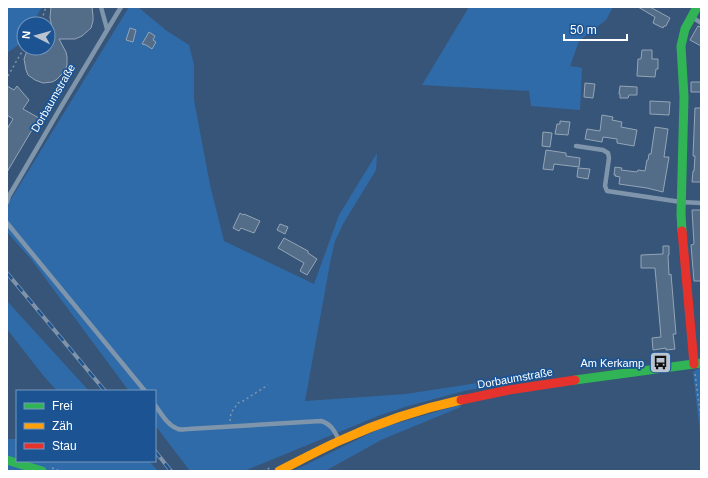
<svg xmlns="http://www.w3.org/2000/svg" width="708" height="478" viewBox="0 0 708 478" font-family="Helvetica,sans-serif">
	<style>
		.green { fill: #306ba9 }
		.building { fill: #536c87; stroke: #94a5b8 }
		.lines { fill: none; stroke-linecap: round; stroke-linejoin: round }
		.path { stroke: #7f95ab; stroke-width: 1.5; stroke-dasharray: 2 3; stroke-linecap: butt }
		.lane { stroke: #7f95ab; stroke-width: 4.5 }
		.fast { stroke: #30b455; stroke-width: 9 }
		.slow { stroke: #ff9f0a; stroke-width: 9 }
		.jam { stroke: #e5322d; stroke-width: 9 }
		.rail-casing { stroke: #7f93aa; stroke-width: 4 }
		.rail { stroke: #1c5493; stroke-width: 2.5; stroke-dasharray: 8; stroke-linecap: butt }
		.labels { text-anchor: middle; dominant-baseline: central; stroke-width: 3.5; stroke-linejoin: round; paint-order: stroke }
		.street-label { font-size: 11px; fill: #fff; stroke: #1c5493 }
		.poi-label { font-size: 11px; fill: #fff; stroke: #1c5493; text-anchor: end }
	</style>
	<rect width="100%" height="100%" fill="#375578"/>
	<path class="green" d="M7,7H42L32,24H24V37L20,44L7,53Z
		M129,7H138L167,31L189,45L194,65V100L210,185L224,241L314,284L339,215L377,153L376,170L343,224L335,241L331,258L305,401L406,394L530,375V378L464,391L408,406L378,416L244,471H190L155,425V391H129L31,259L7,232V203L8,204Z
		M469,7H613L606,20L579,41L570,66L582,68L580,110L531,106L529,91L422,85Z
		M7,301L89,391H57L42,374L7,329Z
		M701,367V442L693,372L699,368Z
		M459,405L461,407L383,439L325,471H293L381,428Z
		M7,439H17V461H149L158,471H7Z"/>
	<path class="building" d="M51,7H92L93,16V21L91,28L82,36L75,39H59L66,52L67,57V65L65,71L56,80L52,82L43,83L35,80L28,75L26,70L24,59L28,48H48V33L52,27L50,18Z
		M638,7H650L670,18L666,26H664L663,28L653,23L655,17Z
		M698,26L701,27V46L690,40Z
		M130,28L136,30L133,42L126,40Z
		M149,32L155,36L153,40L156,42L152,49L146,45L142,44Z
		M642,50H652V59H658V69H656L655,77L637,76L638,59H641Z
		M691,82H701V92H691Z
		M585,83L595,84L593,98L584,97Z
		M7,86L14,90L17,86L29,100L23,109L39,118L7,172V129L13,119L7,115Z
		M620,86L637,87V95H629L628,98H620V94H619Z
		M650,101L670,102L669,115L650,114Z
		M695,108H701V182H692L693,171H694L695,156H693Z
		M602,115L613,117L612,120L622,122L621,127L637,130L634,146L617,143V139L603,137L602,142L585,139L587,129L600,131Z
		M560,121L570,122L568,135L555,134L557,124H560Z
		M655,127L668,129L664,157H669L663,192L647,188L619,184L620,177L615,176L616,175H614L615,167L622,168L621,170L637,172L638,170L645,171L647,160H648L649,154H651Z
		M543,132L552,133L550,147L542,146Z
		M546,150L566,153V156L580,158L579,167L554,164L553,170L543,169Z
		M578,168L590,169L588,179L577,177Z
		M692,210H701V281H694L691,245L694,244Z
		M240,213L243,215L244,214L260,221L254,233L241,228L239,231L233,228Z
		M280,224L288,227L285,234L277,230Z
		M284,238L308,251V253L317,259L307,275L300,271L304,263L278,248Z
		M663,246H669V255H668L669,275L671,274L676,334H673L675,349L666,350V348L653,350L652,338L661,337L655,268H641V255L663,254Z"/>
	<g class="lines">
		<path class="path" d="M38,24L43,16L46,7
			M8,76L24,48
			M695,374L701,419
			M230,421L231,413L238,403L243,401L268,385
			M52,468L60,471
			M263,471L270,468"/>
		<path class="lane" d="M101,7L107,29
			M692,17L701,23
			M576,146L603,150L608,153L609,158L605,186L607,191L681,202L701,203
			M7,202L9,196L61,107L121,7
			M7,223L145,391
			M155,405C161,413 167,425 178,429C181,430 185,429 188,429L321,421C331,424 334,430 339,440"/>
		<path class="fast" d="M682,231L681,214L684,97L681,46L685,29L697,7
			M575,380L701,363
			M7,460L42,471"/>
		<path class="slow" d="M279,471C299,461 319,450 339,441C378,423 419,409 461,400"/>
		<path class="jam" d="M682,231L694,364
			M461,400L509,390L575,380"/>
		<defs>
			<path id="rail" d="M7,273L105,391
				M155,451L171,471"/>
		</defs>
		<use href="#rail" class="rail-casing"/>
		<use href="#rail" class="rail"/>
	</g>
	<defs>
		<symbol id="bus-square" viewBox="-11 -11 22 22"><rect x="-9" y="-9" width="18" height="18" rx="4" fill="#b9c4d0" stroke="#1c5493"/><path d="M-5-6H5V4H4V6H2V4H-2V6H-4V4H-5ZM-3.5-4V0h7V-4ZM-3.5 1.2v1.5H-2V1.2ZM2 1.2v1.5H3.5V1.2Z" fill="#111"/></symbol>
	</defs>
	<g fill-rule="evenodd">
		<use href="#bus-square" x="648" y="350" width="25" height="25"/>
	</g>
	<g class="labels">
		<g class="street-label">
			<text transform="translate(53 98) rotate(-60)">Dorbaumstraße</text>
			<text transform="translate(515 378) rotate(-10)">Dorbaumstraße</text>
		</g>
		<g class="poi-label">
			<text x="644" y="363">Am Kerkamp</text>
		</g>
	</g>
	<rect width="708" height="478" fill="none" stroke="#ffffff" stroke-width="16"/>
	<rect x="16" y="390" width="140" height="72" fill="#1c5493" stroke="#7798be"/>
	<rect x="24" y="403" width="20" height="6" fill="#30b455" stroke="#7798be"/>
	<text x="52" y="410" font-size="12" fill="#ffffff">Frei</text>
	<rect x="24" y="423" width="20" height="6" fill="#ff9f0a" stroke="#7798be"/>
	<text x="52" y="430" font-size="12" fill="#ffffff">Zäh</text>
	<rect x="24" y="443" width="20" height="6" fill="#e5322d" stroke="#7798be"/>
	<text x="52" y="450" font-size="12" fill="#ffffff">Stau</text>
	<g transform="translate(36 36) rotate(276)"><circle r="19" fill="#1c5493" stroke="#7798be"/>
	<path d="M0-3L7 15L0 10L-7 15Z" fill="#b9c4d0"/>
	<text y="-6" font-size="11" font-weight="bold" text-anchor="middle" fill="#ffffff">N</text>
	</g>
	<path d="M564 34v6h63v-6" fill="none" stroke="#ffffff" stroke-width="2"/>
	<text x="570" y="34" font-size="12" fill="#ffffff" stroke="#1c5493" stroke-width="3" paint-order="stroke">50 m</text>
</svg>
